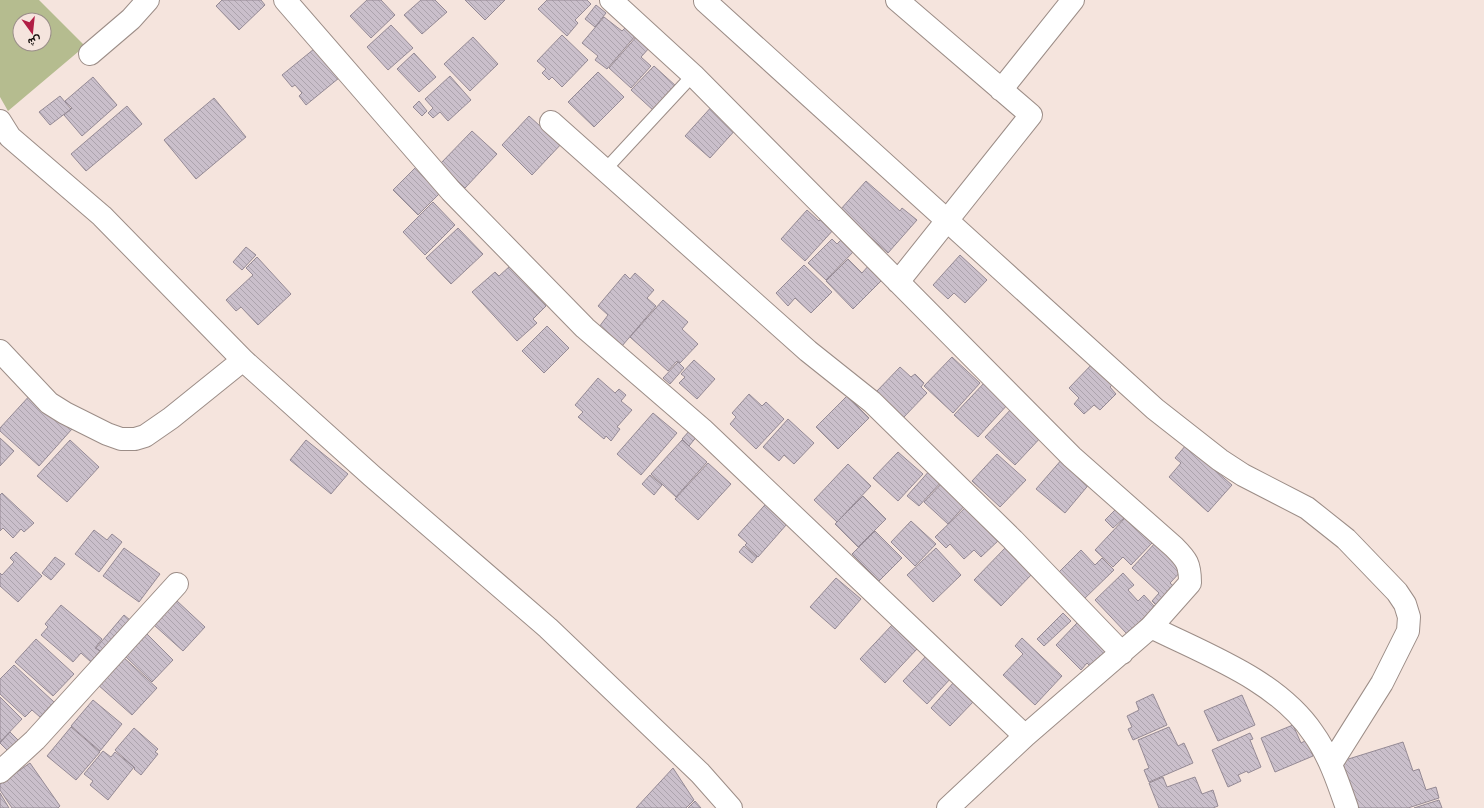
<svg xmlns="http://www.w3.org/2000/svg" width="1484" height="808" viewBox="0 0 1484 808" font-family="Manrope,Vazirmatn,sans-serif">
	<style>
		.green { fill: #b5bc8f; fill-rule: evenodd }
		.building { fill: url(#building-back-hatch); stroke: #958a95 }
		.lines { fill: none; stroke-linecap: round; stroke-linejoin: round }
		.lane-casing { stroke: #9c8d87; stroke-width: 14 }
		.street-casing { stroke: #9c8d87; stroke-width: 24 }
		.lane { stroke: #fff; stroke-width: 12 }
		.street { stroke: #fff; stroke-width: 22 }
	</style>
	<defs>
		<pattern id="building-back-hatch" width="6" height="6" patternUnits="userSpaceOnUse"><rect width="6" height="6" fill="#cabfcb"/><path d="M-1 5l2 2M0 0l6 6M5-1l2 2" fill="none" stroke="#aca3ad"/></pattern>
	</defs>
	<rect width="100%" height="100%" fill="#f5e4dd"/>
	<path class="green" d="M0,0H39L85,46L8,111L0,97ZM20,20H44V44H20Z"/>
	<path class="building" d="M222,0H261L265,5L239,30L216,6Z
		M367,0H381L395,15L371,38L350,16Z
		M421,0H435L447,12L422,34L404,15Z
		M465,0H505L485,20Z
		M547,0H587L591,4L575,20L578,23L567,36L538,9Z
		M596,5L606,13L595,27L585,19Z
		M604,17L622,31L626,27L636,35L607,69L595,60L598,56L582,43Z
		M391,25L413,48L388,70L367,47Z
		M562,35L588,60L562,87L552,77L549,80L542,73L546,69L537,61Z
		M637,36L650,47L641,57L651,66L631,88L609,68Z
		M473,37L498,64L470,91L444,64Z
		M314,49L339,78L306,105L299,96L302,93L295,85L292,87L282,75Z
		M414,53L436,77L419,92L397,69Z
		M654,66L677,87L654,111L631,90Z
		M598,72L624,97L594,127L568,102Z
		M450,76L471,100L448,121L440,112L433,118L428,113L433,108L425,99Z
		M93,77L117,105L82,136L64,115L72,108L65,101Z
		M60,96L71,109L50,125L39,112Z
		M214,98L246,137L196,179L164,140Z
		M419,101L427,111L422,116L413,107Z
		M714,104L738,127L710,158L685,136Z
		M127,106L142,124L86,171L71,154Z
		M529,116L540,126L544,122L564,141L532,175L502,145Z
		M472,131L497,154L465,188L440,164Z
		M418,165L443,190L418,215L393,190Z
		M866,181L900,211L902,208L917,220L888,253L840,210Z
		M433,202L455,225L425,255L403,232Z
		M807,210L819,221L823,217L835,228L805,261L781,239Z
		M458,228L483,254L451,284L426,258Z
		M843,238L855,250L826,280L808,263L832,239L837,244Z
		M246,247L256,255L242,270L233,262Z
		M960,255L987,280L965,303L954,293L948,299L933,285Z
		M257,257L291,294L258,325L241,307L236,311L226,300L253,275L246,268Z
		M848,259L862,273L870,264L884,278L853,309L826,281Z
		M804,265L832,292L811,313L795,298L788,306L776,293Z
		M510,266L546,306L533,319L537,323L517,341L472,292L495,272L499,276Z
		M635,273L654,290L647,298L656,306L622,346L599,327L608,315L598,306L625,274L630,279Z
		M663,300L688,322L682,329L698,344L680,363L677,361L668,371L630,337Z
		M547,326L569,348L544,373L522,351Z
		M952,357L980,383L953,413L924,386Z
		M694,360L715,379L697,399L679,383L685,377L681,374Z
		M1095,361L1116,381L1110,387L1116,394L1100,410L1094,405L1084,414L1074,404L1079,398L1069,388Z
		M678,362L684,368L670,384L663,378Z
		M900,367L911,377L915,374L924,383L921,387L927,393L903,418L876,392Z
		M598,378L615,393L619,389L626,395L621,401L632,410L617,427L620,429L611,441L606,436L604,439L578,417L583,412L575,405Z
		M985,382L1009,403L978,437L954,415Z
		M32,393L72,429L39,466L0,431V428Z
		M749,394L762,406L766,402L784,419L756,449L730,424L736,417L732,413Z
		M847,396L869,418L838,449L816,427Z
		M1013,407L1043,435L1015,465L985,437Z
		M653,413L677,433L641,475L617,454Z
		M788,419L814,443L794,464L784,455L779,461L763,447Z
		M691,429L698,435L689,446L682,439Z
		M0,438L14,451L0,466Z
		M70,440L99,467L67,502L37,476Z
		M306,440L348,474L331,494L290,460Z
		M682,440L707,462L676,497L651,474Z
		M1186,445L1232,485L1208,512L1169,477L1181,463L1175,458Z
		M898,452L923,474L898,501L873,478Z
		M997,454L1026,480L1000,507L972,481Z
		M1063,458L1091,482L1065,513L1036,489Z
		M708,463L731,484L698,520L675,499Z
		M848,464L871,486L837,522L814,500Z
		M931,469L943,480L919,506L907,496Z
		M650,475L662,485L654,495L642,484Z
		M944,481L967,503L948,524L924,502Z
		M2,493L34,523L24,532L21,529L13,538L3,528L0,531V495Z
		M863,496L886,519L858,547L835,524Z
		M772,497L794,516L758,557L745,545L747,543L738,535Z
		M968,505L1000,539L981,557L974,550L964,559L950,544L946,548L935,537Z
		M1116,509L1124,518L1113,528L1105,520Z
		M1125,518L1152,543L1131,565L1123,557L1113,567L1095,550Z
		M911,521L936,544L915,566L891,542Z
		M94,530L107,540L112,534L122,542L99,572L75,554Z
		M875,531L902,558L879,581L852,554Z
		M1156,542L1184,568L1170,583L1179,591L1161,610L1152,601L1159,593L1132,568Z
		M744,546L757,557L752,563L739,552Z
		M1007,546L1034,572L1001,606L974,580Z
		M124,548L160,574L139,602L103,576Z
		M936,548L961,575L933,602L907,575Z
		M1081,550L1095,565L1102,558L1114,570L1083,600L1057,574Z
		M16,552L42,576L18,602L0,586V573L2,575L14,562L10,558Z
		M55,557L65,564L51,580L42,573Z
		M1123,573L1134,585L1128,590L1138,601L1144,595L1155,607L1127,634L1095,600Z
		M836,578L861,599L835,629L810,607Z
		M176,600L205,627L183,651L154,625Z
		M61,605L102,639L95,648L100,651L91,662L81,653L73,662L41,635L48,627L45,624Z
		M1063,613L1071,621L1044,646L1037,639Z
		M124,615L136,625L109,658L96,648Z
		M1077,623L1106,652L1093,669L1087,663L1081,670L1056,645Z
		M892,625L917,649L885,683L860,659Z
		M146,633L173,660L152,682L124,655Z
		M1022,638L1062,676L1035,705L1003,675L1023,654L1015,646Z
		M36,639L74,674L53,696L15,662Z
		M928,654L952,677L927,704L903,681Z
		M122,656L157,688L132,715L97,684Z
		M14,665L54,702L40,717L32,710L25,717L0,694V679Z
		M954,682L974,701L950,726L931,708Z
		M1153,694L1167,725L1133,740L1128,729L1132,727L1127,716L1139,710L1136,702Z
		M1242,695L1255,725L1218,741L1204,711Z
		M0,697L22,719L0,742Z
		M93,700L122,724L100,751L71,726Z
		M1293,725L1301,743L1307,740L1313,756L1275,772L1261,738Z
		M71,727L100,752L76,780L47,756Z
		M1169,727L1178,746L1184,743L1193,763L1149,782L1144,770L1149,768L1138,740Z
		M134,728L158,749L155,752L158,754L141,775L134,769L135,768L115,750Z
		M10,732L23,745L13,756L0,743Z
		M1250,733L1253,739L1250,740L1261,767L1248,773L1247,771L1238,775L1241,781L1228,787L1212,750Z
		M1403,742L1413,771L1419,769L1426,790L1436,787L1439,798L1408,808H1357L1342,761Z
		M103,751L111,757L115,752L134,767L108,800L90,785L93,781L84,774Z
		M30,763L60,806L58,808H12L0,790V784Z
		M673,768L694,800L686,808H636Z
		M1163,777L1167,787L1195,777L1202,794L1213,790L1218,806L1213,808H1159L1149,783Z
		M0,793L9,808H0Z
		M1439,800L1442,808H1414Z
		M695,801L701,808H688Z"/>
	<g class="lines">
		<defs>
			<path id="lane" d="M604,171L693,75"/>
			<path id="street" d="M285,0L451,191L585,328L702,429L1025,736
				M611,0L693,75L1072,457L1174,547C1187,560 1190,564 1190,583L1151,627L1025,736L948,808
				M897,0L1031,115L898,282
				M705,1L1155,409L1220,460L1243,475L1307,508L1346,539L1397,592L1405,604L1409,617L1408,631L1382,683L1331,764
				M90,54L131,19L148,0
				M1001,90L1073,0
				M0,121L10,137L102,216L243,360L372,476L548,628L700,773L731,808
				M551,122L808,351L872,402L1013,540L1122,653
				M0,351L49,403L65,413L107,434L121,439H135L145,436L171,418L243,360
				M1151,627C1207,655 1277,680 1313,733C1329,755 1338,782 1347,808
				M0,772L35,740L177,584"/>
		</defs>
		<use href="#lane" class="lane-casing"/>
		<use href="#street" class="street-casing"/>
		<use href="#lane" class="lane"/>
		<use href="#street" class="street"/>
	</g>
	<g transform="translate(32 32) rotate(165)"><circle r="19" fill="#f5e4dd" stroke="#9a8e89"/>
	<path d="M0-3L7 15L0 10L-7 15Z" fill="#b01d44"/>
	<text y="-6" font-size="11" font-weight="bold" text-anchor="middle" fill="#120c0a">ش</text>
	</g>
</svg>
